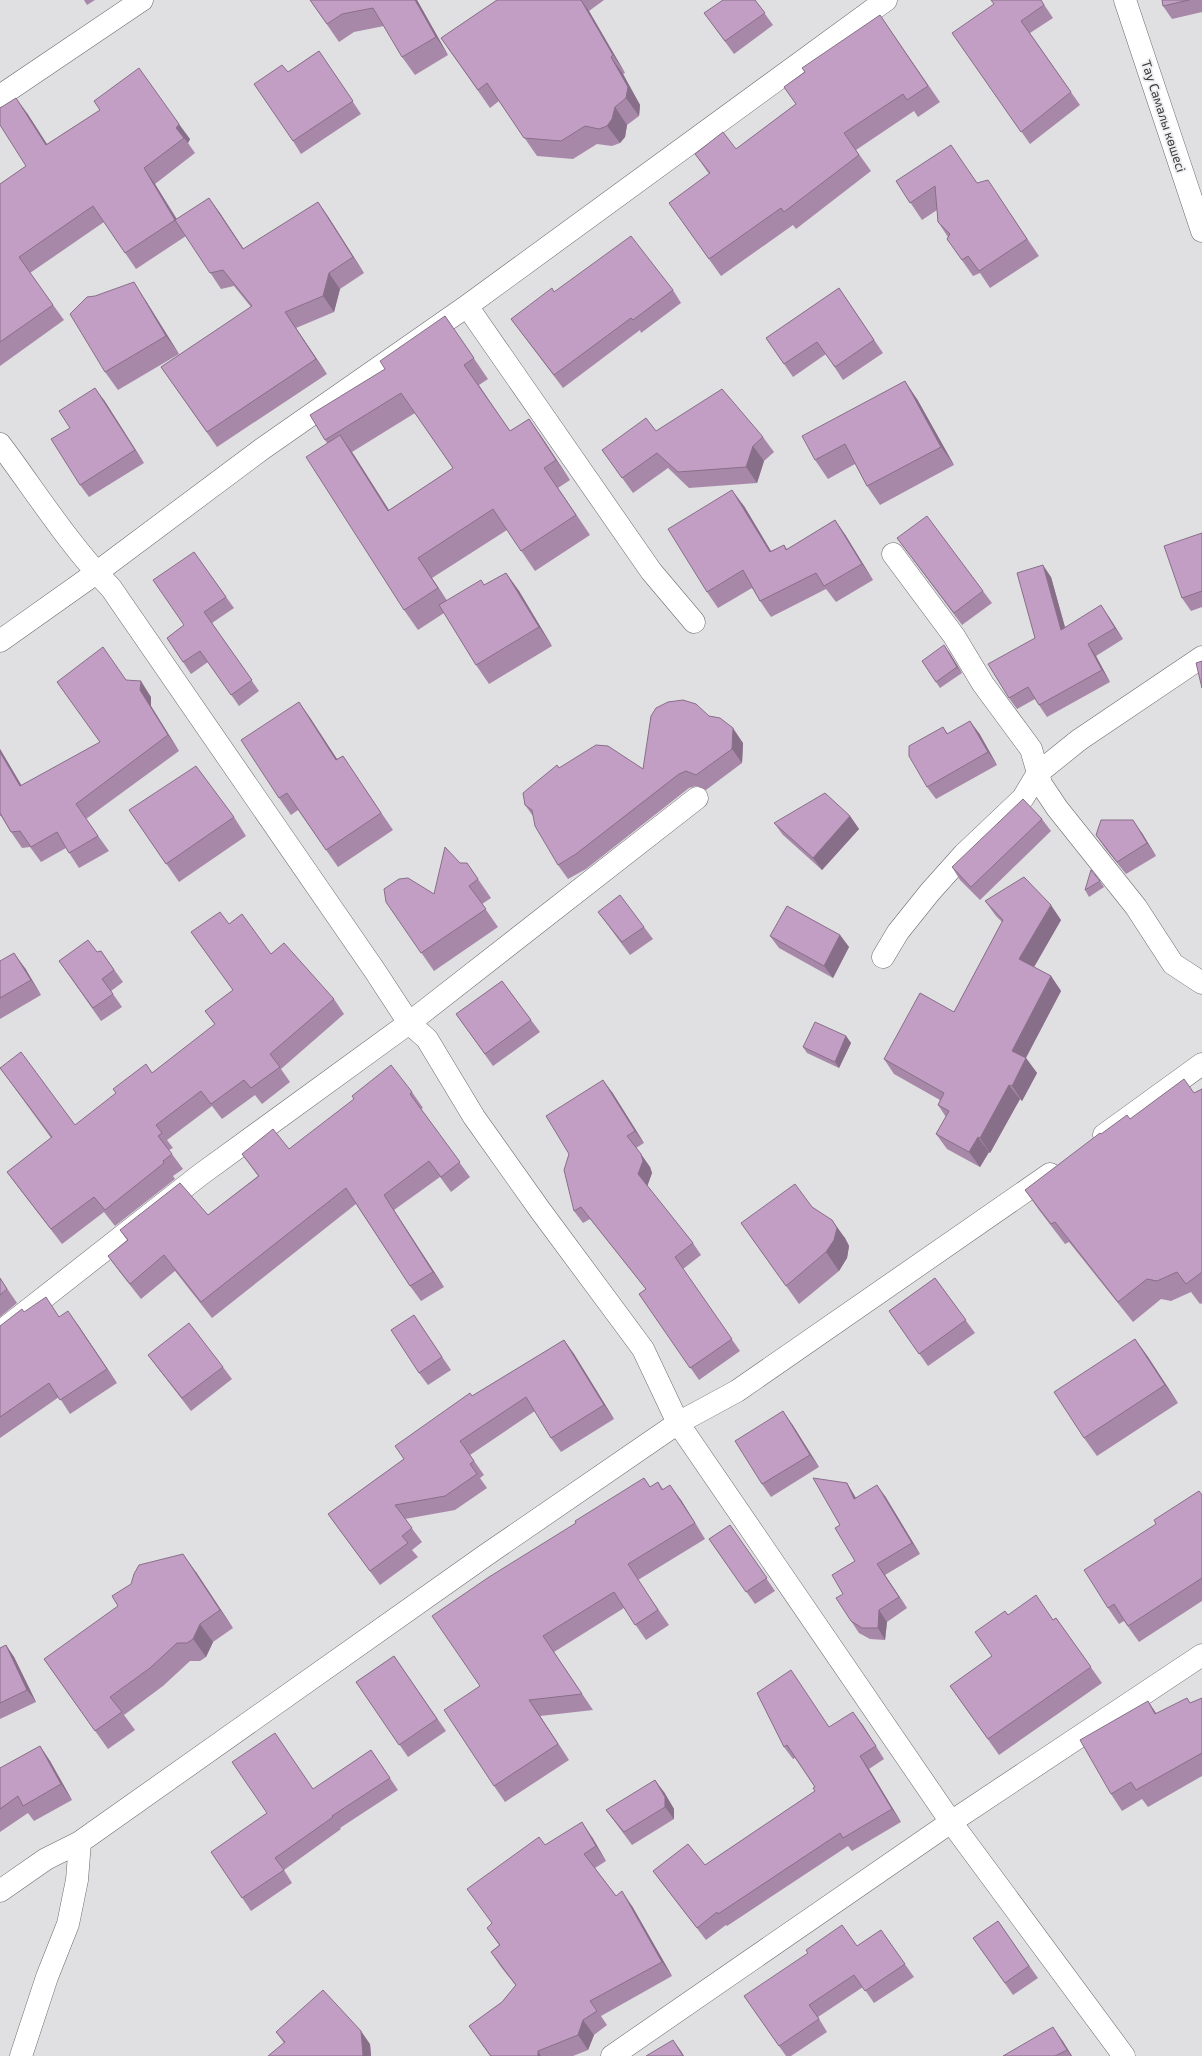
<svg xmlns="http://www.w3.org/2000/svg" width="1202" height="2056" viewBox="0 0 1202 2056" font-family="'Exo 2',sans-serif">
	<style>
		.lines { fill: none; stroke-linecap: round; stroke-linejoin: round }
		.minor-casing { stroke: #6b6a6d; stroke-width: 23 }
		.minor { stroke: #fff; stroke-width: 22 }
		.wall { fill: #a888a9; fill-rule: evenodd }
		.shaded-wall { fill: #886f89 }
		.building { fill: #c39ec4; stroke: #886f89 }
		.labels { text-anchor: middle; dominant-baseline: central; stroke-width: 3.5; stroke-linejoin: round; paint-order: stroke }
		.street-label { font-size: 13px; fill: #39393a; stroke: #edecef }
	</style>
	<rect width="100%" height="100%" fill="#e0dfe2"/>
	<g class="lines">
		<defs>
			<path id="minor" d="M1125,0L1202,231
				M0,96L142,0
				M467,306L651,571L694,622
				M0,444C36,492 69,545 111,588L375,971L409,1023L427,1039L474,1117L540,1210L643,1349L678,1423L951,1822L1124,2056
				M0,641L96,573L262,449L467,306L886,0
				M1202,657L1079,740L1038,773L1041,784L1057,808L1136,907L1173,964L1202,983
				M883,957L898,932L930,892L964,854L1023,798L1038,773L1031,749L983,684L954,636L893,554
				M1104,1135L1202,1064
				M0,1332L200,1175L409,1023L697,798
				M0,1891L46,1859L80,1842L486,1555L678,1423L737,1391L1050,1174
				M21,2056L47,1977L68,1924L77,1880L80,1842
				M612,2056L951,1822L1202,1655"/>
		</defs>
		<use href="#minor" class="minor-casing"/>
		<use href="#minor" class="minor"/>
	</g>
	<path class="wall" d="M84,0H95L87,5Z
		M310,0H417L448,55L415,75L402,57L384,26L354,32L339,42Z
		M497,0H604L589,11L625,73L623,74L640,105L639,116L627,125L625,137L620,143L612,146L597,144L573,159L537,156L499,101L490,108L441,38Z
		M755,0L773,25L734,54L704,13Z
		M1041,0L1053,18L1030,33L1080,105L1030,144L952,33Z
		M1162,0H1202V12L1172,19L1163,6Z
		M880,15L940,102L918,117L914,111L856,150L871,171L796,229L793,225L721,276L669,203L709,174L695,154L736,149L796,104L784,87Z
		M319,51L361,114L301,154L293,141L288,72Z
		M100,110L190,139L188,143L195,153L155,184L177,219L209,198L244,249L318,202L329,218L364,273L340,289L334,312L296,328L327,374L217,447L161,367L251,307L234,286L221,289L186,236L136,269L104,222L30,273L64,320L0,366V184L26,166L27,113L47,144Z
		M896,181L977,183L999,197L1039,256L990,288L980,273L973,276L947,239L948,237L938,222L937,210L922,220Z
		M839,288L883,353L843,380L826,354L793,377L766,338Z
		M673,290L681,303L641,333L640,330L563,388L511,319L554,292Z
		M146,301L179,354L118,390L105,372Z
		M445,316L488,379L479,385L510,431L529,419L543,439L570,480L558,488L590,535L535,571L507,530L432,578L447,601L484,585L506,573L519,591L552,646L489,684L476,665L444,613L418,630L404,610L327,443L325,440L385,369ZM415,413L453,468L389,510L352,452Z
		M917,399L954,465L880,505L867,486L855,464L828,479L815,460Z
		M104,400L144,463L89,497L80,485L70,428Z
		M656,431L763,437L774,452L764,461L757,483L689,488L668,468L633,493L602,450Z
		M744,506L771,551L784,545L787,549L835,520L846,536L873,580L836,602L826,589L771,617L760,601L752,588L718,608L707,592Z
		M1202,533V607L1191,611L1182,598Z
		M897,538L983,591L992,603L962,625Z
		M194,552L234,608L212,623L259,691L239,706L208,662L191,674L167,638L184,625Z
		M1051,577L1065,627L1109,617L1123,639L1096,656L1110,682L1047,717L1035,699L1017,709L1009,698L1035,638Z
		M949,652L962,673L940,688L922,661Z
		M126,680L151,697V706L179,751L86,819L109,851L79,868L66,848L41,862L30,847L22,848L11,832L1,816H0V749L22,786L100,742Z
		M299,702L337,759L343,756L393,830L338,867L298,810L291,815L279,798Z
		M709,716L743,743L742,763L706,790L696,786L689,788L586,869L568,879L558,865L533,816L525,805L559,768L643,769Z
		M943,727L948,734L979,733L997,765L936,799L927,787Z
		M129,810L234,817L246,836L179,882Z
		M850,816L859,829L822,870L783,835L774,823Z
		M1042,819L1051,831L980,900L960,880L952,867Z
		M1142,833L1156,856L1126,874L1105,848L1096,835Z
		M460,863H467L491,898L482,904L498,927L434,971L386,902L434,894Z
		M1100,881L1104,887L1089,897L1085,890Z
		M985,901L1061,920L1034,967L1051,976L1061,991L1026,1058L1037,1073L1022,1101L1020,1099L990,1153L989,1152L980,1167L947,1149L936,1134L946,1117L938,1105L940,1100L894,1074L884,1059L954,1012L1002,922L996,916Z
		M598,912L644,927L653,939L630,955Z
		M229,924L334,999L344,1014L281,1069L290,1082L262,1104L255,1095L222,1119L212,1106L167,1140L173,1148L169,1150L183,1169L173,1176L175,1179L115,1226L104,1212L62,1244L18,1187L7,1172L51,1138L0,1068L75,1125L152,1073L215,1025L205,1011L233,990L191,932Z
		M840,935L849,947L833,978L779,948L770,936Z
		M101,951L123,982L111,991L122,1007L101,1021L59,961L97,952Z
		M0,961L25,968L41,995L0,1019Z
		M502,981L540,1032L493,1066L456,1014Z
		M846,1036L851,1043L839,1068L807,1053L803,1047Z
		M1202,1089V1303L1200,1304L1191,1292L1171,1301L1161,1299L1133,1322L1069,1242L1065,1244L1039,1210L1025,1190L1101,1134L1130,1119L1194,1093Z
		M412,1092L423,1108L421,1109L470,1177L451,1192L440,1177L394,1210L444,1287L421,1301L410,1286L356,1204L212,1318L175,1271L141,1299L119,1271L108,1256L127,1240L120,1230L208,1215L258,1176L242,1154L289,1149Z
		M612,1092L644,1143L636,1148L650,1167L652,1173L647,1186L693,1243L701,1255L683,1269L740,1351L699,1380L639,1294L646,1289L590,1219L583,1223L574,1211Z
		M812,1207L845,1238L849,1246L847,1258L839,1271L799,1304L741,1223Z
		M0,1278L17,1303L0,1317Z
		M935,1278L975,1333L928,1366L889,1311Z
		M24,1312L59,1316L78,1325L117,1383L70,1414L59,1397L0,1438V1326Z
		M414,1315L451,1370L428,1385L419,1373Z
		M1135,1339L1148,1357L1178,1403L1097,1456L1084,1438Z
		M564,1340L574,1354L614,1419L561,1452L551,1438L535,1411L470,1455L484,1475L480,1478L487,1488L455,1510L405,1519L422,1542L412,1550L418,1557L380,1585L328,1514L404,1459L472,1396Z
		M148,1355L223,1367L232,1379L191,1411L157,1367Z
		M792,1424L819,1467L771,1497L762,1484Z
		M644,1478L650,1487L658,1482L663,1489L681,1500L705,1539L638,1580L669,1625L646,1640L624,1608L554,1652L593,1710L540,1716L569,1760L505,1802L494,1786L480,1686L576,1523Z
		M847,1483L856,1498L885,1496L920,1554L885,1575L907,1608L887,1622L885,1640L870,1639L859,1633L851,1621L855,1561L840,1525Z
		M1202,1495V1601L1139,1642L1124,1621L1119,1624L1108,1608Z
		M730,1525L775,1591L755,1604L709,1539Z
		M196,1572L233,1628L213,1642L206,1657L200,1661H190L163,1686L124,1715L135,1730L108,1749L44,1659Z
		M1056,1618L1102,1683L999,1755L950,1686L992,1656Z
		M6,1645L14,1657L36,1702L0,1719V1648Z
		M394,1656L446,1731L408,1757L356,1682Z
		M757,1693L829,1727L862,1724L884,1759L869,1769L901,1822L852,1851L848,1846L727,1926L726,1925L706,1940L662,1883L653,1871L705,1865L815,1791V1787L795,1758L793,1759L784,1747Z
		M1202,1698V1776L1148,1807L1142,1799L1122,1811L1111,1794L1148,1701L1156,1713L1191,1703Z
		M40,1746L50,1761L72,1800L34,1821L28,1813L0,1832V1768Z
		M371,1750L398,1790L340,1828L341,1829L284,1870L292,1883L251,1911L211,1852L314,1789Z
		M664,1792L674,1809V1819L632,1845L606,1810Z
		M592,1837L606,1861L595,1868L616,1896L632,1906L672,1976L601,2016L607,2025L594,2035L588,2050L573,2056H490L469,2026L502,2002L516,1986L501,1967L491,1952L499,1945L487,1928L492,1923L545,1845Z
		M998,1921L1038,1978L1013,1995L973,1938Z
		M881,1930L914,1977L874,2003L863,1987L818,2017L827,2032L791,2056H786L744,1996L857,1946Z
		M276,2032L370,2044L371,2056H268L284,2043Z
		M1062,2040L1072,2056H1003Z"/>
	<path class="shaded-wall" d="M415,0H417L448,55L436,37Z
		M581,0L589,11L625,73L613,55Z
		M611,57L623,74L640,105L639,116L626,98Z
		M16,98L27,113L57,160L46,145Z
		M615,107L627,125L625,137L620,143L607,126Z
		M179,124L190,139L188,143L176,128Z
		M144,168L155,184L186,235L175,220Z
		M209,198L220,213L254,265L243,249Z
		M318,202L329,218L364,273L353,257Z
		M329,273L340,289L334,312L323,296Z
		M134,282L146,301L179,354L166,336Z
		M285,312L296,328L327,374L316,359Z
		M905,381L917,399L954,465L941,447Z
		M95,388L104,400L144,463L135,450Z
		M529,419L543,439L570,480L556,460Z
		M340,435L354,455L402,531L388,511Z
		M753,446L764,461L757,483L746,467Z
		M544,468L558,488L590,535L576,515Z
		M732,490L744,506L781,568L770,552Z
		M835,520L846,536L873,580L862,564Z
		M418,558L432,578L452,608L438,588Z
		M1043,565L1051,577L1069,642L1061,630Z
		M506,573L519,591L552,646L539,627Z
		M1101,605L1109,617L1123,639L1115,628Z
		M1088,644L1096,656L1110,682L1102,670Z
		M944,645L949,652L962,673L957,667Z
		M141,681L151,697V706L179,751L168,735L140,690Z
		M299,702L311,719L348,776L336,760Z
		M970,721L979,733L997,765L988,752Z
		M733,728L743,743L742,763L732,749Z
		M0,749L31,802L20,786L0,752Z
		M850,816L859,829L822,870L813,858Z
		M1133,820L1142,833L1156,856L1147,843Z
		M1051,905L1061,920L1030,974L1019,959Z
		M840,935L849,947L833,978L824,966Z
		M14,953L25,968L41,995L31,980Z
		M1051,976L1061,991L1022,1065L1012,1051Z
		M846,1036L851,1043L839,1068L835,1062Z
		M1026,1058L1037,1073L1022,1101L1012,1086Z
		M603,1080L612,1092L644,1143L635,1131Z
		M1009,1085L1020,1099L990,1153L980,1138Z
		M978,1137L989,1152L980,1167L969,1152Z
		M641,1154L650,1167L652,1173L647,1187L638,1174Z
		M384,1195L394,1210L444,1287L433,1272Z
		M832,1220L845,1238L849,1246L847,1258L839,1271L826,1252Z
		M68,1311L78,1325L117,1383L107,1369Z
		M1135,1339L1148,1357L1178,1403L1165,1385Z
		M564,1340L574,1354L614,1419L604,1405Z
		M783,1411L792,1424L819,1467L810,1455Z
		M847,1483L854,1495L862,1510L854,1499Z
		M670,1485L681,1500L705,1539L695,1523Z
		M877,1485L885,1496L920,1554L912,1543Z
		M183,1554L196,1572L233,1628L220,1610Z
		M877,1564L885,1575L907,1608L899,1597Z
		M879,1610L887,1622L885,1640L878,1628Z
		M200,1624L213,1642L206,1657L193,1639Z
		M6,1645L14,1657L36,1702L27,1690Z
		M529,1700L540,1716L569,1760L558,1744Z
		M1148,1701L1159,1718L1155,1714Z
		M853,1712L862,1724L884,1759L876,1746Z
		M40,1746L50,1761L72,1800L61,1784Z
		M860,1756L869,1769L901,1822L892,1809Z
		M655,1780L664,1792L674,1809V1819L665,1807Z
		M582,1822L592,1837L606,1861L596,1846Z
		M622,1891L632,1906L672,1976L662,1962Z
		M583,2020L594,2035L588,2050L578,2035Z
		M1053,2027L1062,2040L1072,2056H1071L1067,2050Z
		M361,2031L370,2044L371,2056H362Z
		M673,2040L681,2051L684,2056H683Z
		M538,2051L541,2056H538Z"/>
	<path class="building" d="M310,0H415L436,37L402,57L373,8L342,14L327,24Z
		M497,0H581L613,55L611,57L628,87L626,98L615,107L612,119L607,126L599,129L585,126L561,141L524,138L487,83L478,90L441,38Z
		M723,0H755L765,13L725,41L704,13Z
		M991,0H1041L1044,5L1021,21L1071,92L1021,132L952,33L994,4Z
		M1162,0H1189L1163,6Z
		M880,15L928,86L907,100L903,94L844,133L859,155L784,212L781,208L709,259L669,203L710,173L695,154L723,132L736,149L796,104L784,87L805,72L802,68Z
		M319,51L353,101L293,141L254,84L282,65L288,72Z
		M139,68L179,124L176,128L184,138L144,168L175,220L209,198L243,249L318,202L353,257L329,273L323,296L285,312L316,359L207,432L161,367L252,306L223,270L210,273L175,220L125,253L93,206L19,257L53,305L0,342V184L26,166L0,125V108L16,98L46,145L100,110L94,101Z
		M951,145L977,183L988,180L1027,239L979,271L968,256L962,260L947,239L950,234L938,222L935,186L910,203L896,181Z
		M631,236L673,290L633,320L631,318L554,375L511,319L552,288L554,292Z
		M134,282L166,336L105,372L70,314L87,297L95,296Z
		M839,288L874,340L835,367L817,342L784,364L766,338Z
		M445,316L474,358L464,365L510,431L529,419L556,460L544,468L576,515L521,551L493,509L418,558L438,588L404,610L306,457L340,435L388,511L453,468L401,393L325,440L310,415L385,369L380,361Z
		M905,381L941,447L867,486L845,444L815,460L802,436Z
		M95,388L135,450L80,485L51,439L70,428L59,411Z
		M722,389L763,437L753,446L746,467L678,472L657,453L622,478L602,450L646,418L656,431Z
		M732,490L770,552L784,545L786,550L835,520L862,564L824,586L816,573L760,601L743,570L707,592L668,529Z
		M927,516L983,591L954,613L897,538Z
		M1202,533V591L1182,598L1164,546Z
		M194,552L226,597L204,612L252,680L231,695L200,651L183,662L167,638L184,625L153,580Z
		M1043,565L1061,630L1101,605L1115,628L1088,644L1102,670L1039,705L1028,687L1009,698L988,664L1035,638L1017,573Z
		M506,573L539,627L476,665L439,605L481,580L484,585Z
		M944,645L957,667L936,682L922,661Z
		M103,647L126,680L141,681L140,690L168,735L76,804L98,836L69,853L57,832L31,847L20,831L11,832L0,813V752L20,786L100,742L57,682Z
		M1202,661V688L1196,663Z
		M683,700L696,704L709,716L720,718L733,728L732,749L696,775L686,771L679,774L576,854L558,865L535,826L532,810L525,805L523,793L557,765L559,768L596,745L608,746L643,769L651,716L656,708L668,702Z
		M299,702L336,760L343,756L381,813L326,850L287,793L279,798L241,740Z
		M970,721L988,752L927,787L909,756V746L943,727L947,734Z
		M196,766L234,817L166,864L129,810Z
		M825,793L850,816L813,858L774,823Z
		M1023,799L1042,819L971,887L952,867Z
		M1101,820H1133L1147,843L1117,862L1096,835Z
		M445,847L460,863H467L478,879L469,886L486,909L421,953L386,902L384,889L399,879L408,878L434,894Z
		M1091,870L1100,881L1085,890Z
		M1024,877L1051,905L1019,959L1051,976L1012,1051L1026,1058L1012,1086L1009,1085L980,1138L978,1137L969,1152L936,1134L949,1111L938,1105L944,1093L884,1059L920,993L954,1012L1003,920L985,901Z
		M620,895L644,927L622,942L598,912Z
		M787,906L840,935L824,966L770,936Z
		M220,912L229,924L242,914L271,954L284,943L334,999L270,1054L280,1067L251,1088L244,1080L211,1104L201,1091L156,1125L162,1133L158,1136L172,1154L163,1161L164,1163L105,1210L94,1197L51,1229L7,1172L52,1137L0,1068L21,1052L75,1125L116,1093L113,1089L146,1064L152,1073L215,1024L205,1011L233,990L191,932Z
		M88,940L97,952L101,951L114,970L102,979L113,994L93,1008L59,961Z
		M14,953L31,980L0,998V961Z
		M502,981L531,1020L485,1054L456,1014Z
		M815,1022L846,1036L835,1062L803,1047Z
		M391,1065L412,1092L410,1094L460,1162L441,1177L429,1161L384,1195L433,1272L410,1286L346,1188L201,1302L164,1255L130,1284L108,1256L128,1240L120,1230L180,1183L208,1215L259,1176L242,1154L273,1129L289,1149L354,1099L352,1096Z
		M1184,1079L1194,1093L1202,1089V1272L1186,1284L1177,1272L1157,1281L1147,1279L1118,1302L1055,1222L1051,1224L1025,1190L1100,1133L1101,1134L1127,1115L1130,1119Z
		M603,1080L635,1131L627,1136L641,1154L643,1161L638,1174L693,1243L675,1257L732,1339L690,1368L639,1294L646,1289L581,1207L574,1211L564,1170L569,1154L546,1116Z
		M795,1184L812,1207L832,1220L837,1228L834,1240L826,1252L786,1286L741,1223Z
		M0,1278L7,1289L0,1295Z
		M935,1278L966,1320L919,1354L889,1311Z
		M46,1297L59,1317L68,1311L107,1369L60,1400L49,1383L0,1417V1326L22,1309L24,1312Z
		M414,1315L442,1357L419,1373L391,1330Z
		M189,1323L223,1367L182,1398L148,1355Z
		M1135,1339L1165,1385L1084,1438L1054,1392Z
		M564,1340L604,1405L551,1438L526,1397L460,1441L474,1461L470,1464L477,1474L445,1496L395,1505L412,1528L402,1536L408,1543L370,1571L328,1514L404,1459L395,1446L470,1393L472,1396Z
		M783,1411L810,1455L762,1484L735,1441Z
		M644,1478L650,1487L658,1482L662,1490L670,1485L695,1523L628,1564L658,1610L635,1625L614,1592L543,1636L582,1694L529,1700L558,1744L494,1786L444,1710L480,1686L432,1616L489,1577L576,1523L575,1521Z
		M813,1478L847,1483L854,1499L877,1485L912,1543L877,1564L899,1597L879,1610L878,1628H862L851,1621L836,1598L843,1594L832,1575L855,1561L835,1528L840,1525Z
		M1199,1491L1202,1495V1578L1128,1626L1114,1604L1108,1608L1084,1570L1156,1524L1154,1520Z
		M730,1525L767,1578L746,1592L709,1539Z
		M183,1554L220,1610L200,1624L193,1639L187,1643H177L150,1668L110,1697L122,1712L95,1731L44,1659L118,1606L112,1596L131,1584L134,1574L139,1565Z
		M1036,1595L1053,1620L1056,1618L1091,1667L988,1739L950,1686L992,1656L975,1632L1005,1611L1008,1615Z
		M6,1645L27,1690L0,1703V1648Z
		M394,1656L437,1719L399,1745L356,1682Z
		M791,1670L829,1727L853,1712L876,1746L860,1756L892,1809L843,1838L840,1833L718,1914L717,1912L697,1928L653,1871L688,1844L705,1865L815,1791L813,1788L815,1787L787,1745L784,1747L757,1693Z
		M1187,1698L1190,1703L1202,1698V1753L1136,1790L1131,1782L1111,1794L1080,1740L1148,1701L1155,1714Z
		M275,1733L313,1789L371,1750L390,1778L332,1816L333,1817L275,1858L284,1870L242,1898L211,1852L267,1813L232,1762Z
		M40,1746L61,1784L23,1806L18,1796L0,1809V1768Z
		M655,1780L665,1797V1807L624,1832L606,1810Z
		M582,1822L596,1846L584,1854L616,1896L622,1891L662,1962L590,2001L597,2011L583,2020L578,2035L538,2051V2056H491L469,2026L502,2002L516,1985L491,1952L500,1945L487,1928L492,1923L467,1889L539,1837L545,1845Z
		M998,1921L1029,1966L1005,1983L973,1938Z
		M842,1925L857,1946L881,1930L905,1964L865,1991L854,1975L809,2005L819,2019L779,2046L744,1996L808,1953L806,1950Z
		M323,1990L361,2031L363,2055L362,2056H268L285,2042L276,2032Z
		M1053,2027L1067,2050L1055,2056H1003Z
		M673,2040L683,2056H646Z"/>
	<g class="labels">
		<g class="street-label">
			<text transform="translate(1164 116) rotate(72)">Тау Самалы көшесі</text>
		</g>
	</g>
</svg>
